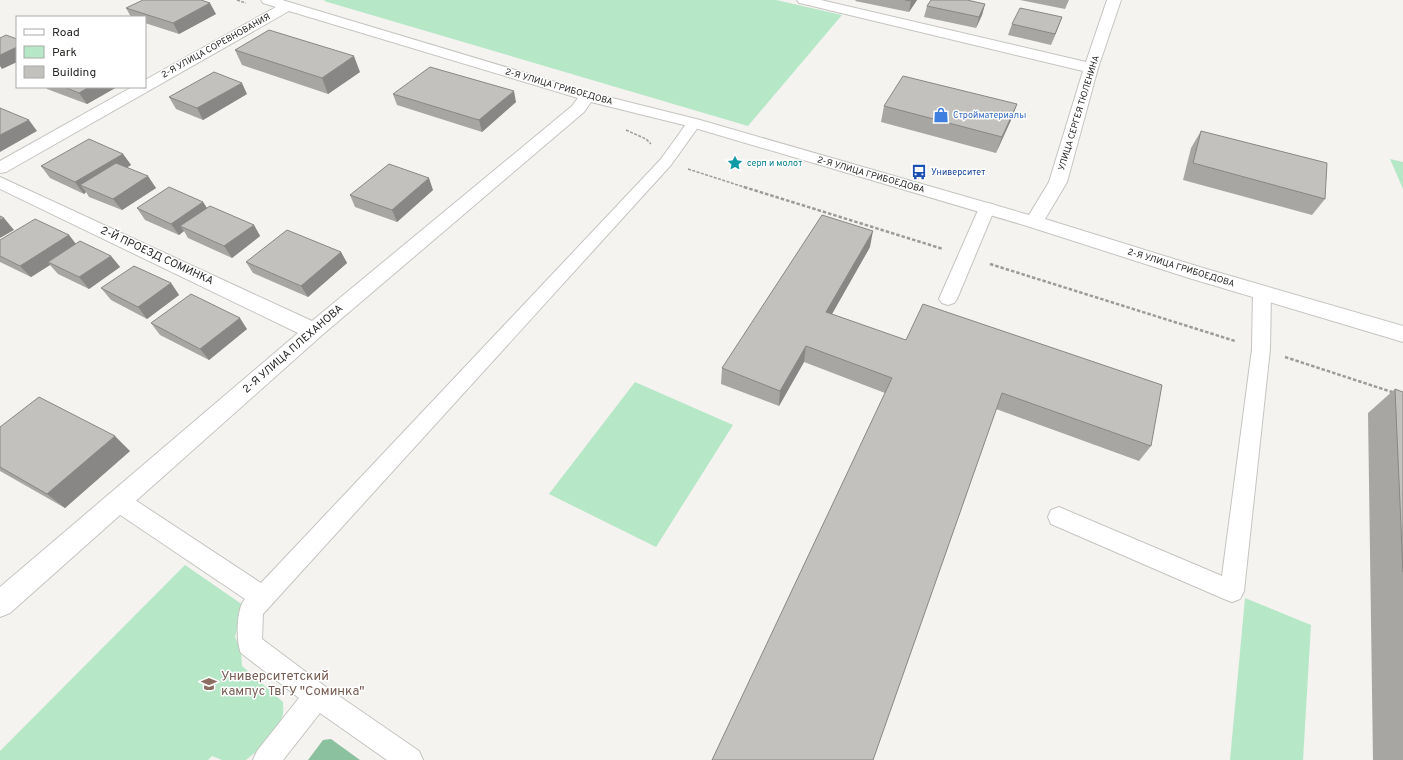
<svg xmlns="http://www.w3.org/2000/svg" width="1403" height="760" viewBox="0 0 1403 760" font-family="Overpass,sans-serif">
	<style>
		.green { fill: #b6e7c7 }
		.forest { fill: #8cc1a0 }
		.lines { fill: none; stroke-linecap: round; stroke-linejoin: round }
		.service-casing { stroke: #c5c4c1; stroke-width: 2 }
		.minor-casing { stroke: #c5c4c1; stroke-width: 2 }
		.path-far1 { stroke: #9b9b98; stroke-width: 1.5; stroke-dasharray: 3 1.5; stroke-linecap: butt }
		.path { stroke: #9b9b98; stroke-width: 2.5; stroke-dasharray: 3.5 2; stroke-linecap: butt }
		.service { fill: #fff; fill-rule: evenodd }
		.minor { fill: #fff; fill-rule: evenodd }
		.wall { fill: #a7a6a3 }
		.shaded-wall { fill: #888785 }
		.building { fill: #c2c1be; stroke: #888785 }
		.labels { text-anchor: middle; dominant-baseline: central; stroke-width: 3; stroke-linejoin: round; paint-order: stroke }
		.far-street-label { font-size: 9px; fill: #282826; stroke: #fff }
		.far-shop-label { font-size: 9px; fill: #366cbe; stroke: #fff; text-anchor: start }
		.far-culture-label { font-size: 9px; fill: #0d838f; stroke: #fff; text-anchor: start }
		.far-transit-label { font-size: 9px; fill: #164399; stroke: #fff; text-anchor: start }
		.street-label { font-size: 11px; fill: #282826; stroke: #fff }
		.near-education-label { font-size: 13px; fill: #785e54; stroke: #fff; text-anchor: start }
	</style>
	<rect width="100%" height="100%" fill="#f4f3f0"/>
	<path class="green" d="M325,0H776L842,15L748,126L324,1Z
		M1390,159L1403,162V189Z
		M635,382L733,425L656,547L549,494Z
		M185,565L243,605L235,637L241,650L242,666L283,702C283,707 284,713 282,717C279,735 259,749 246,760H222L212,756L208,760H0V751Z
		M1245,598L1311,625L1303,760H1230Z"/>
	<path class="forest" d="M331,739L360,760H308L323,740Z"/>
	<g class="lines">
		<defs>
			<path id="service" d="M694,119L699,120L701,123L671,165L263,614L262,639L326,687L419,751L423,760H387L320,713L283,760H253L257,751L299,698L241,653C236,641 236,609 245,599L110,508L107,501L110,494L118,492L126,494L261,583L661,159L689,120Z
				M987,203L993,204L995,208L957,299L954,303L948,305L942,303L939,299L979,208L981,204Z
				M1262,286L1268,288L1271,292L1270,349L1244,591L1240,599L1232,602L1224,599L1051,524L1048,517L1051,510L1059,507L1222,576L1252,349L1253,292L1256,288Z"/>
			<path id="minor" d="M261,0H282L592,93L700,120L1029,215L1049,182L1083,71L804,4L799,3L797,0H821L1086,62L1107,0H1121L1098,68L1067,182L1045,219L1203,268L1403,326V342L1189,278L1027,226L688,126L591,102L584,112L321,336L10,613L0,617V587L298,333L0,189V177L312,321L572,106L578,98L289,11L6,172L0,173V161L132,87H145V80L276,7L263,3Z"/>
		</defs>
		<use href="#service" class="service-casing"/>
		<use href="#minor" class="minor-casing"/>
		<path class="path-far1" d="M237,0L246,3
			M626,130L646,139L651,144
			M688,169L747,188"/>
		<path class="path" d="M744,187L943,249
			M990,264L1235,341
			M1285,357L1395,393"/>
		<use href="#service" class="service"/>
		<use href="#minor" class="minor"/>
	</g>
	<path class="wall" d="M856,0H917L909,12L855,1Z
		M1020,0H1069L1065,9Z
		M985,4L982,15L976,28L924,17L927,6Z
		M126,8L216,14L179,34L145,23V17H131Z
		M1062,17L1051,45L1008,35L1012,24Z
		M235,50L360,72L328,94L242,65Z
		M46,87H117L87,104L47,89Z
		M247,94L203,120L176,109L169,97Z
		M393,94L516,102L482,132L397,105Z
		M1017,104L1011,120L996,153L881,122L884,106Z
		M1201,131L1325,199L1312,215L1183,180L1191,148Z
		M123,154L131,165L127,167L156,188L122,210L89,197L86,192L84,194L50,178L41,166Z
		M433,190L397,222L355,207L350,195Z
		M203,202L207,208L254,225L260,236L232,258L188,238L184,231L179,235L145,220L137,208Z
		M69,235L76,244L111,256L120,267L89,289L58,274L50,265L31,277L0,262V240Z
		M870,247L832,314L1151,446L1139,461L996,409L885,393L804,362L779,406L721,384L722,368Z
		M341,252L347,263L308,297L253,273L246,262Z
		M171,283L179,295L147,319L111,300L101,288Z
		M151,323L247,329L209,360L160,335Z
		M1395,389L1403,392V760H1373L1368,413Z
		M0,427L130,451L65,508L0,471Z"/>
	<path class="shaded-wall" d="M912,0H917L909,12L911,1Z
		M210,3L216,14L179,34L173,23Z
		M985,4L982,15L976,28L979,17Z
		M1062,17L1058,28L1051,45L1055,34Z
		M17,47V62L2,69L0,66V55Z
		M354,56L360,72L328,94L322,78Z
		M242,83L247,94L203,120L197,108Z
		M89,87H117L87,104L79,93Z
		M514,91L516,102L482,132L479,120Z
		M1017,104L1011,120L996,153L1002,137Z
		M29,120L37,131L0,152V135Z
		M123,154L131,165L91,189L80,185L86,192L84,194L75,182Z
		M148,176L156,188L122,210L113,199Z
		M429,178L433,190L397,222L392,210Z
		M203,202L210,213L180,226L184,231L179,235L171,224Z
		M4,218L14,230L0,238V220Z
		M254,225L260,236L232,258L224,246Z
		M873,231L870,247L824,328L826,312Z
		M69,235L78,247L48,262L50,265L31,277L20,266Z
		M341,252L347,263L308,297L301,286Z
		M111,256L120,267L89,289L79,277Z
		M171,283L179,295L147,319L138,307Z
		M240,318L247,329L209,360L200,349Z
		M806,346L804,362L779,406L780,391Z
		M115,436L130,451L65,508L47,494Z"/>
	<path class="building" d="M143,0H201L210,3L173,23L126,8Z
		M905,0H912L911,1Z
		M931,0H967L985,4L979,17L927,6Z
		M1020,8L1062,17L1055,34L1012,24Z
		M269,30L354,56L322,78L235,50Z
		M6,35L17,39V47L0,55V38Z
		M430,67L514,91L479,120L393,94Z
		M214,72L242,83L197,108L169,97Z
		M903,76L1017,104L1002,137L884,106Z
		M64,87H89L79,93Z
		M0,108L29,120L0,135Z
		M1201,131L1327,163L1325,199L1193,163Z
		M89,139L123,154L75,182L41,166Z
		M116,163L148,176L113,199L80,185Z
		M389,164L429,178L392,210L350,195Z
		M169,187L203,202L171,224L137,208Z
		M210,206L254,225L224,246L180,226Z
		M822,215L873,231L826,312L906,340L923,304L1162,385L1151,446L1002,393L873,760H712L892,378L806,346L780,391L722,368Z
		M0,216L4,218L0,220Z
		M35,219L69,235L20,266L0,256V240Z
		M287,230L341,252L301,286L246,262Z
		M80,241L111,256L79,277L48,262Z
		M134,266L171,283L138,307L101,288Z
		M191,294L240,318L200,349L151,323Z
		M1395,389L1403,392V572Z
		M39,397L115,436L47,494L0,467V427Z"/>
	<defs>
		<symbol id="shop-bare" viewBox="-9 -9 18 18"><path d="M-5-2.5h2.3a2.7 3.5 0 0 1 5.4 0H5L5.5 6h-11ZM-1.5-2.5h3a1.5 2.3 0 0 0-3 0Z" fill="#3f7fe0" stroke="#fff" stroke-width="2.5" paint-order="stroke"/></symbol>
		<symbol id="sight-bare" viewBox="-9 -9 18 18"><path d="M0-6L1.8-2.2L6-1.7L2.9 1.2L3.7 5.4L0 3.3L-3.7 5.4L-2.9 1.2L-6-1.7L-1.8-2.2Z" fill="#0f9aa8" stroke="#fff" stroke-width="2.5" paint-order="stroke"/></symbol>
		<symbol id="bus-bare" viewBox="-9 -9 18 18"><path d="M-5-6H5V4H4V6H2V4H-2V6H-4V4H-5ZM-3.5-4V0h7V-4ZM-3.5 1.2v1.5H-2V1.2ZM2 1.2v1.5H3.5V1.2Z" fill="#1a4fb4" stroke="#fff" stroke-width="2.5" paint-order="stroke"/></symbol>
		<symbol id="university-bare" viewBox="-9 -9 18 18"><path d="M0-5L7-2L0 1L-7-2ZM-4 1L0 2.5L4 1V4Q0 6-4 4Z" fill="#8d6e63" stroke="#fff" stroke-width="2.5" paint-order="stroke"/></symbol>
	</defs>
	<g fill-rule="evenodd">
		<use href="#shop-bare" x="930" y="104" width="22" height="22"/>
		<use href="#sight-bare" x="724" y="152" width="22" height="22"/>
		<use href="#bus-bare" x="908" y="161" width="22" height="22"/>
		<use href="#university-bare" x="198" y="673" width="22" height="22"/>
	</g>
	<g class="labels">
		<g class="far-street-label">
			<text transform="translate(216 46) rotate(-29)">2-Я УЛИЦА СОРЕВНОВАНИЯ</text>
			<text transform="translate(559 87) rotate(16)">2-Я УЛИЦА ГРИБОЕДОВА</text>
			<text transform="translate(1079 113) rotate(-73)">УЛИЦА СЕРГЕЯ ТЮЛЕНИНА</text>
			<text transform="translate(871 175) rotate(16)">2-Я УЛИЦА ГРИБОЕДОВА</text>
			<text transform="translate(1181 268) rotate(17)">2-Я УЛИЦА ГРИБОЕДОВА</text>
		</g>
		<g class="far-shop-label">
			<text x="953" y="115">Стройматериалы</text>
		</g>
		<g class="far-culture-label">
			<text x="747" y="163">серп и молот</text>
		</g>
		<g class="far-transit-label">
			<text x="931" y="172">Университет</text>
		</g>
		<g class="street-label">
			<text transform="translate(157 256) rotate(25)">2-Й ПРОЕЗД СОМИНКА</text>
			<text transform="translate(293 349) rotate(-41)">2-Я УЛИЦА ПЛЕХАНОВА</text>
		</g>
		<g class="near-education-label">
			<text x="221" y="677">Университетский<tspan x="221" dy="15">кампус ТвГУ "Соминка"</tspan></text>
		</g>
	</g>
	<rect x="16" y="16" width="130" height="72" fill="#ffffff" stroke="#a9a9a8"/>
	<rect x="24" y="29" width="20" height="6" fill="#ffffff" stroke="#a9a9a8"/>
	<text x="52" y="36" font-size="12" fill="#282826">Road</text>
	<rect x="24" y="46" width="20" height="12" fill="#b6e7c7" stroke="#a9a9a8"/>
	<text x="52" y="56" font-size="12" fill="#282826">Park</text>
	<rect x="24" y="66" width="20" height="12" fill="#c2c1be" stroke="#a9a9a8"/>
	<text x="52" y="76" font-size="12" fill="#282826">Building</text>
</svg>
